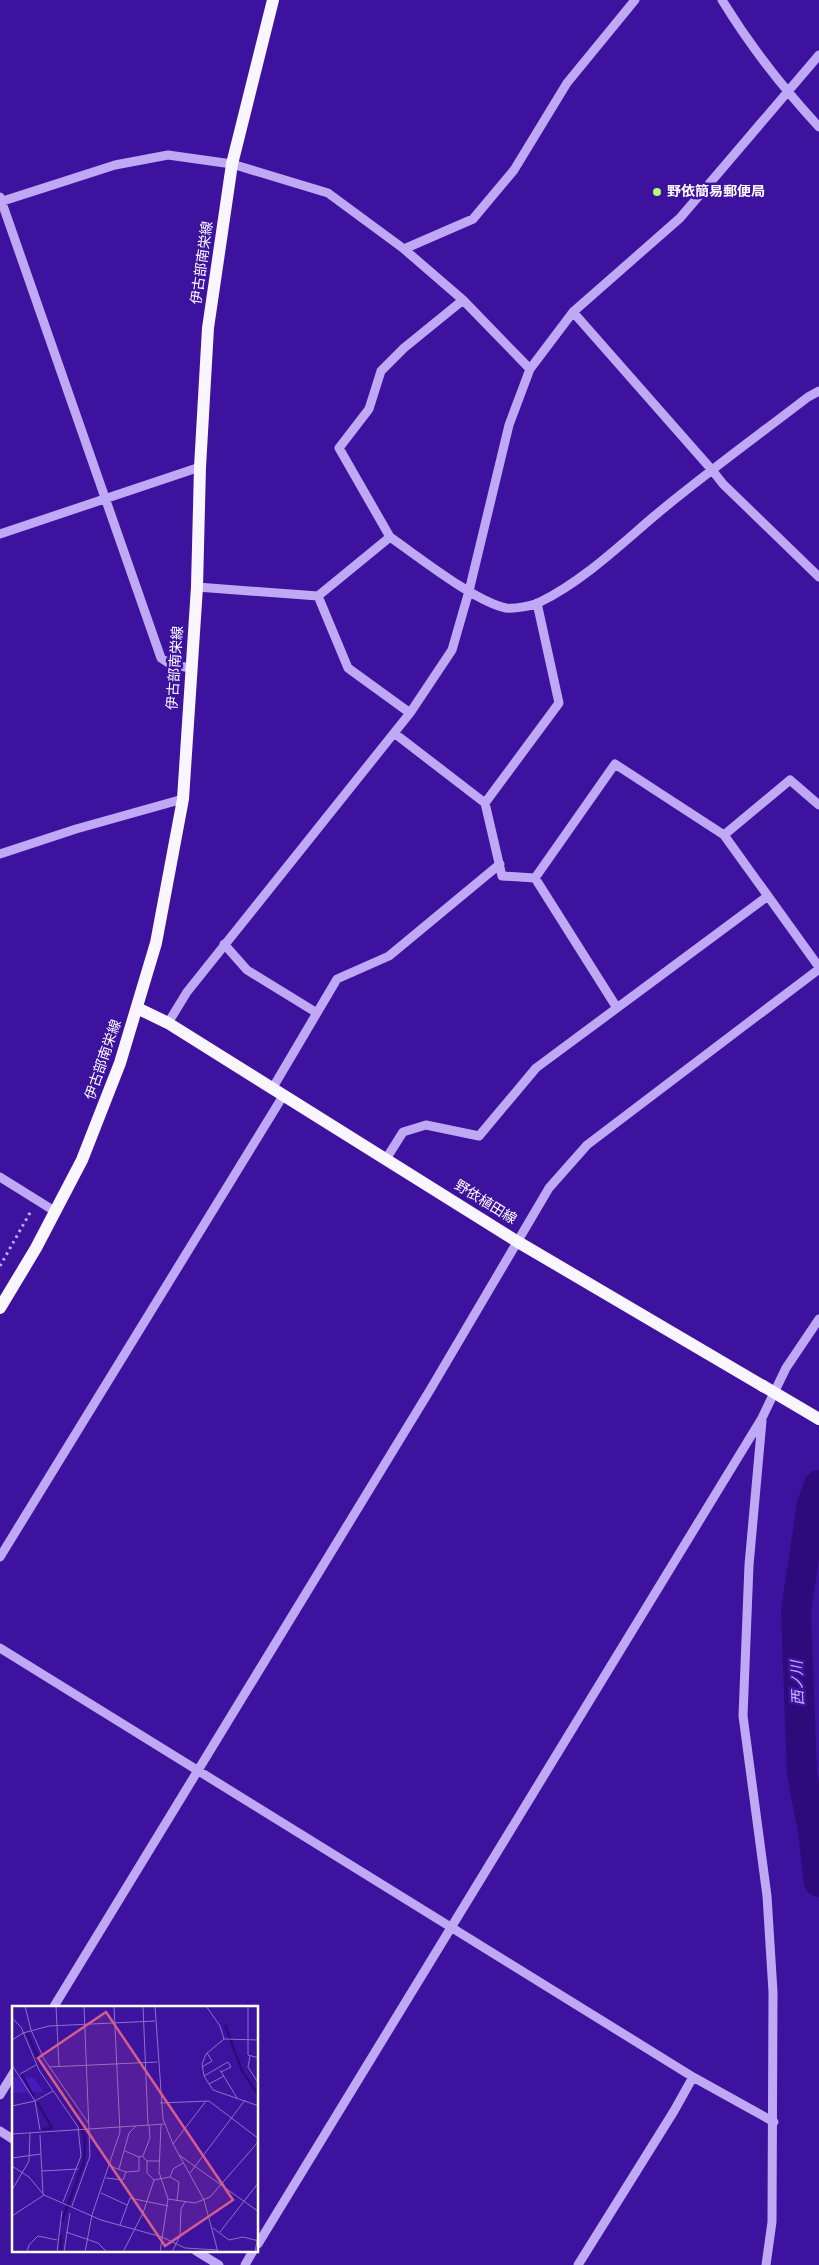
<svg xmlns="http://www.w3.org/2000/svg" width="819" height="2265" viewBox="0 0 819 2265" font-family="Overpass,'Noto Sans JP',sans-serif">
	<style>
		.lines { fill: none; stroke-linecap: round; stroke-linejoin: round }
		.river { stroke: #2e0b7a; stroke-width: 30 }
		.path { stroke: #bfa9f4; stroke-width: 3; stroke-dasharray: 2.5 4; stroke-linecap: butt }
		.minor { stroke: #bfa9f4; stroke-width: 9 }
		.major { stroke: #f9f6ff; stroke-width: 12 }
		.major-bridge { stroke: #f9f6ff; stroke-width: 12 }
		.poi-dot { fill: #bcff6c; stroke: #3d129e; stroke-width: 2 }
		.labels { text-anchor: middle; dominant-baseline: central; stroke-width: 5; stroke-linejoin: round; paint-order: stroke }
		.poi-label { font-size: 14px; font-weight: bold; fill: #fff; stroke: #3d129e; text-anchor: start }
		.street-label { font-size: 14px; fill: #fff; stroke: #3d129e }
		.water-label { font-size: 15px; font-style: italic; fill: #c9b6fb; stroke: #3d129e }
		.inset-river { fill: none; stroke: #2e0b7a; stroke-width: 2.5 }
		.inset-road { fill: none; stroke: #8b71c5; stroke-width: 1 }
		.view { fill: #d45d8c; fill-opacity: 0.15; stroke: #d45d8c; stroke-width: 2.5 }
		.inset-edge { fill: none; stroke: #fff; stroke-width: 2.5 }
	</style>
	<rect width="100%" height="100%" fill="#3d129e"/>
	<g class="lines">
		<path class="river" d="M819,1485L812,1504L796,1611L802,1774L813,1832L819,1882"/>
		<path class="path" d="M0,1266L31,1211"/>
		<path class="minor" d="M722,0C750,46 783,88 819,127
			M0,197L161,658L170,664L190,668
			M0,202L115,165L168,155L232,164L328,193L404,249L463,300L530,369
			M404,249L473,219L514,170L567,83L635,0
			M573,312L712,470L723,484L819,577
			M0,534L200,467
			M390,537L339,448L369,409L381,371L404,348L463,300
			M197,587L318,596L390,537C419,557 474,601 506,608C515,609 532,606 540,602C581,582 617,548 652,518C702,476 756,437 808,397L819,391
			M318,596L348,668L410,713
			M394,733L485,803L559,703L537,603
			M485,803L502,876L535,878L615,764L724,835L819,967
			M724,835L790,780L819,805
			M0,854L76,829L183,799
			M535,878L617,1008
			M224,944L247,970L317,1013
			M168,1023L187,992L410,713L452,650L469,591L509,425L530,369L573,312L680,218L819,55
			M272,1089L337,979L389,956L500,864
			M386,1159L403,1132L426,1125L479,1136L536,1068L768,896
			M0,1177L56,1212
			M762,1421L749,1565L743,1716L767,1896L773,1992L772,2222L766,2265
			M0,1557L283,1096
			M0,1648L693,2077L774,2122
			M53,2008L430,1390L549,1188L587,1145L819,969
			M0,2095L14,2072
			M0,2131L14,2140
			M258,2244L762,1418L786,1368L819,1319
			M196,2251L219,2265
			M245,2265L253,2251
			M578,2265L674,2111L693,2077"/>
		<path class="major" d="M137,1008L168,1023L518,1242L763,1386
			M0,1308L36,1248L82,1160L120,1063L156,943L183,799L197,587L200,467L208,328L232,164L273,0"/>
		<path class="major-bridge" d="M763,1386L819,1419"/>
	</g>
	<circle class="poi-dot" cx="657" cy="192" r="5"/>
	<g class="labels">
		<g class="poi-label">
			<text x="667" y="192">野依簡易郵便局</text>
		</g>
		<g class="street-label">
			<text transform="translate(203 263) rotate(-82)">伊古部南栄線</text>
			<text transform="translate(176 668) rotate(-86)">伊古部南栄線</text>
			<text transform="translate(104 1060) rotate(-71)">伊古部南栄線</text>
			<text transform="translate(485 1203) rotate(32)">野依植田線</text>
		</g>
		<g class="water-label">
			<text transform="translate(799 1683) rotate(-92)">西ノ川</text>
		</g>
	</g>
	<g transform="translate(12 2006)">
		<rect width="246" height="246" fill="#3d129e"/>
		<path d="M0,71L22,72L32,86L0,87Z" fill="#481ab9"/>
		<path class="inset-river" d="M213,19L230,65L247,90M15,27L28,56L64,105L73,133L72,156L50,215M10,69L22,91M25,96L40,122L30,123M49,246V229"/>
		<path class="inset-road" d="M13,0L19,24L32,53L77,118M44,0L47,61M131,0L136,119M143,0L151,113L161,138L192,194L206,246M194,0L208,20L212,33M236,0V49L247,52M0,12L9,21L27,64L66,121L69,150L51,196M0,34L11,27L37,20L143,15M247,34L212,33L194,48L190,58L192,70L201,84L247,100M238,50L236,61L247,78M0,59L23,95L28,124M37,61L145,56M190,61L200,55L195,47M208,64L225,92M8,68L24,59M192,70L216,56L219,61L209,66M197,78L212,70M148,97L197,95L247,133M0,100L23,95L41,85M0,128L153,118M28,129L31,188M161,138L194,95M113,145L127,151M167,149L247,206M131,150L138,132L137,119M0,152L29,148M0,160L17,171L32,189L89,214L150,231L173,242L206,244M98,160L114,166L127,165V151L130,150L135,155M107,163L117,127L124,120M30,165L66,163M178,167L233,94M158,171L167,176L165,195M94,172L111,174L114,166M142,174L135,167V155H147M0,184L17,155L18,127M89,187L115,199M156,193L183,197L198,191L247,135M60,200L78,150L72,0M0,210L32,189M108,219L118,192L156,200M201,222L217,234L231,231L247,235M54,226L86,237L95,246M208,226L247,176M15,246L17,239L26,230L45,234M45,246L50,205M52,246L58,207M73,246L80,209L108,126L102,0M111,246L131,207L142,174L158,171L161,163L171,157M148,246L156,193L147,166L149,119M160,246L168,230L169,203L173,196M243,246L247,223"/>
		<path class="view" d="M94,6L221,194L153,240L26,52Z"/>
		<rect width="246" height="246" class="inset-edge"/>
	</g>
</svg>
